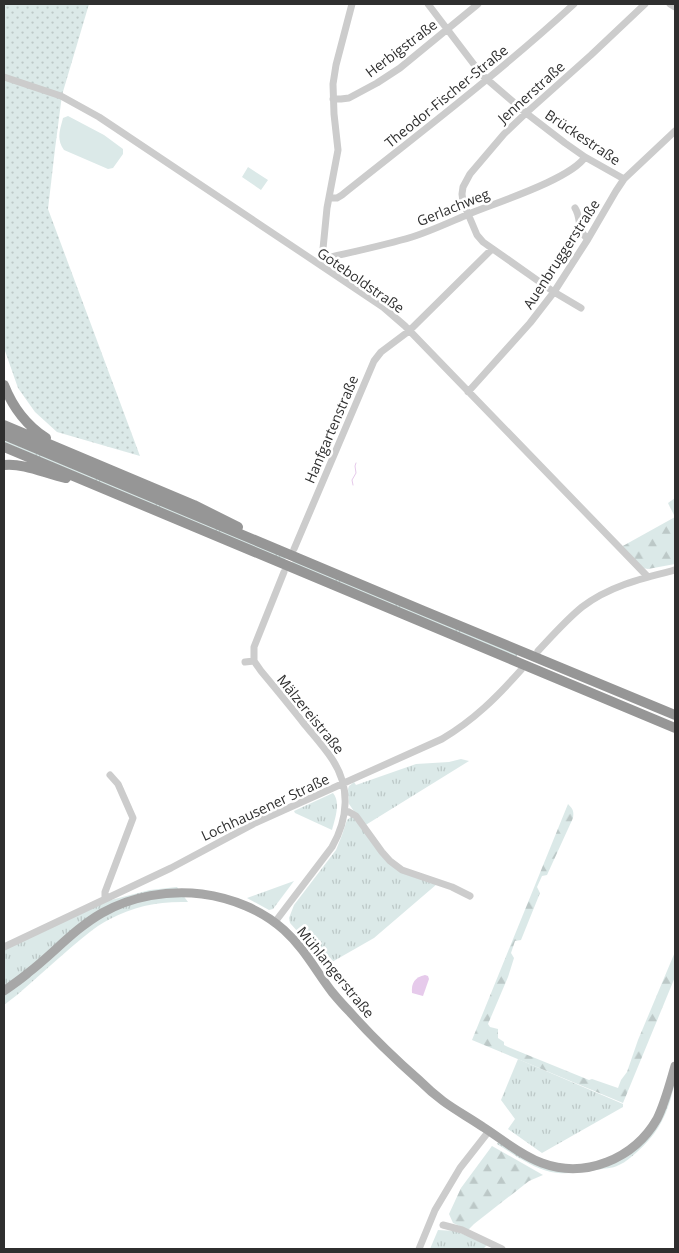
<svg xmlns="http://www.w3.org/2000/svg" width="679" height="1253" viewBox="0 0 679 1253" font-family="'Open Sans',sans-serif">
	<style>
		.grass { fill: url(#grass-tufts) }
		.forest { fill: url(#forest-firs) }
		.park { fill: url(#park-dots) }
		.pitch { fill: #dbe9e8 }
		.water { fill: #e6caeb }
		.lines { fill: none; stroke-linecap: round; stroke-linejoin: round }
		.stream { stroke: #e6caeb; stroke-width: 1 }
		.minor { stroke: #ccc; stroke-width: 7 }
		.major { stroke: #a7a7a7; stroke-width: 9 }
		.highway { stroke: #969696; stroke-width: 10 }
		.labels { text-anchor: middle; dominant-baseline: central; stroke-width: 5; stroke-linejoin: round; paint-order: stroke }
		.street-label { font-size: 14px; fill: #2f2f2f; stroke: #fff }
	</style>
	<defs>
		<pattern id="grass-tufts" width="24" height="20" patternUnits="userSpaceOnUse" patternTransform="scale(1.25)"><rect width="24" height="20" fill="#dbe9e8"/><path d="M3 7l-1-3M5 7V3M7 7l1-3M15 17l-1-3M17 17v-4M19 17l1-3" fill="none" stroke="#bcc8c7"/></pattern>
		<pattern id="forest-firs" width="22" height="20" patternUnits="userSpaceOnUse" patternTransform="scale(1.25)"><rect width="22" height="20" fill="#dbe9e8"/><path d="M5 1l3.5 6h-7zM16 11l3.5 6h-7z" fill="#bcc8c7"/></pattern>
		<pattern id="park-dots" width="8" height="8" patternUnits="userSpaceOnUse" patternTransform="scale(1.25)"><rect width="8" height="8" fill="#dbe9e8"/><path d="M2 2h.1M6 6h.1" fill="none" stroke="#bcc8c7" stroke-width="1.8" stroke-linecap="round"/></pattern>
	</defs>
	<rect width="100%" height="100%" fill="#fff"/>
	<path class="grass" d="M4,439L286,557L285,560L4,443Z
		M293,560L518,654L516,657L292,563Z
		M461,759L469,761L364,826L349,804L348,789L349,786L354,782L356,785L416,764L449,762Z
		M333,793C341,802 335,819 332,830L295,813L294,811Z
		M352,816L390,862L437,884L374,938L325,966L306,941L290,923L289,918L294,905L336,850L342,835L347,820Z
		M294,881L273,909L269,910L247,898Z
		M177,887L188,902C160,901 134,906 110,919C94,927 80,940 67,951C50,966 34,980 17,995L4,1005V949L107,901L150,890Z
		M518,1059L623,1104V1107L542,1153L508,1129L515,1119L501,1100Z
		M675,1075C675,1084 673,1090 671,1098C664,1121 655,1136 637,1152C631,1157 626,1162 619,1165C612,1169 604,1168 596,1170C581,1172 567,1175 551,1172C532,1168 513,1154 497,1144L499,1141L542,1166L596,1168L644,1141Z
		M438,1230L455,1231L488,1244L483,1249H430Z"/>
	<path class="forest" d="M675,498V564L648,569L642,568L621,547L675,517L668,503Z
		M568,804C573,809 574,811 573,818L547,875L542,876L537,887L540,893L521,940L515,941L511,953L514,958L508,977L488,1024L490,1027L498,1029V1038L504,1042V1045L508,1047L589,1080L592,1079L618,1088L621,1080L627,1072L638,1040L675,952V977L623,1103L472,1040Z
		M492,1146L543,1175L529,1181L474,1224L468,1230L453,1223L449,1214L461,1188Z"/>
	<path class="park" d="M4,4H89L62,95L55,149L48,209L140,456L57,432L35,412L18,388L4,348Z"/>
	<path class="pitch" d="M68,116L104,135L123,149V154L113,168L108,169L64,150C56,139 60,130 63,118Z
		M248,167L268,180L261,190L242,177Z"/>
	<path class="water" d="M425,975L428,976L429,979L423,996L412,993C411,983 415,977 425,975Z"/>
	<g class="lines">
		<path class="stream" d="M353,485L352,480L356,473L355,466L356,463"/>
		<path class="minor" d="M428,4L482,75L526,113L565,143L585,157L624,179
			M670,4L675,7
			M4,77L61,96L99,117L383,307L405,326L648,577
			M333,99H341L349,98L377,83L400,68L478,4
			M329,198H337L342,195C421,132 500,72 574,4
			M575,208C582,219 576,230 588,239
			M322,259C352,252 382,246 412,237C431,231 450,222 469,214C495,203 571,179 585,157
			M320,262L322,259L327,208L338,150L334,114L333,84L336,65L352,4
			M581,308L554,292L483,242L477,235L463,202L462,194L463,187L470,174L504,134L526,113L591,55L645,4
			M468,392L530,323L554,292L588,239L616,191L624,179L675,131
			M294,549L374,361L381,352L409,331L492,249
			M538,651C552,636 566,620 582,607C609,586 643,578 675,570
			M245,662L254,661
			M345,811L349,812L356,816L382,852L390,861L402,870L452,887L470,896
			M105,899V892L133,818L118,784L110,775
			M275,922L332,847C348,819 351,787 332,759C324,747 314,736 305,725C291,707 276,689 261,671L254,661V647L284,572
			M4,947L171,868L255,823L442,739C474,720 497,697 521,670
			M443,1225L462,1230L502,1249
			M419,1249L435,1210L460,1168L489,1131"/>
		<path class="major" d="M4,991C12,985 20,980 28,973C53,954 74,929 102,913C132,896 168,890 202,894C232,898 262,910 284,930C304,948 316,971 332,992C337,998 343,1005 349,1011C371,1036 395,1059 420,1081C427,1088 435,1095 443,1101C455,1110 470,1118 483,1127C502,1139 520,1155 542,1163C585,1179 634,1159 657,1119C665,1103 670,1083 675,1066"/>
		<path class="highway" d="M4,385C13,408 26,425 46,438
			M4,425L194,505L238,527
			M4,435L424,611L675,715
			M4,447L675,728
			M4,465C25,463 46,474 66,478"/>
	</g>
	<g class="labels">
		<g class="street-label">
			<text transform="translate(401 48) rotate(-37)">Herbigstraße</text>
			<text transform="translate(531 92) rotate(-42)">Jennerstraße</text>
			<text transform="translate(446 96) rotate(-39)">Theodor-Fischer-Straße</text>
			<text transform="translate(583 137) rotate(34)">Brückestraße</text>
			<text transform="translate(453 207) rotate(-22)">Gerlachweg</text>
			<text transform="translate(561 254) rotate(-57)">Auenbruggerstraße</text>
			<text transform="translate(361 280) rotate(35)">Goteboldstraße</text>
			<text transform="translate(331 429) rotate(-67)">Hanfgartenstraße</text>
			<text transform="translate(311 714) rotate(51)">Mälzereistraße</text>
			<text transform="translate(265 807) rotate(-25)">Lochhausener Straße</text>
			<text transform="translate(336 972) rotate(51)">Mühlangerstraße</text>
		</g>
	</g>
	<rect width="679" height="1253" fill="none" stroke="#2f2f2f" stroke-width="10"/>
</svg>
